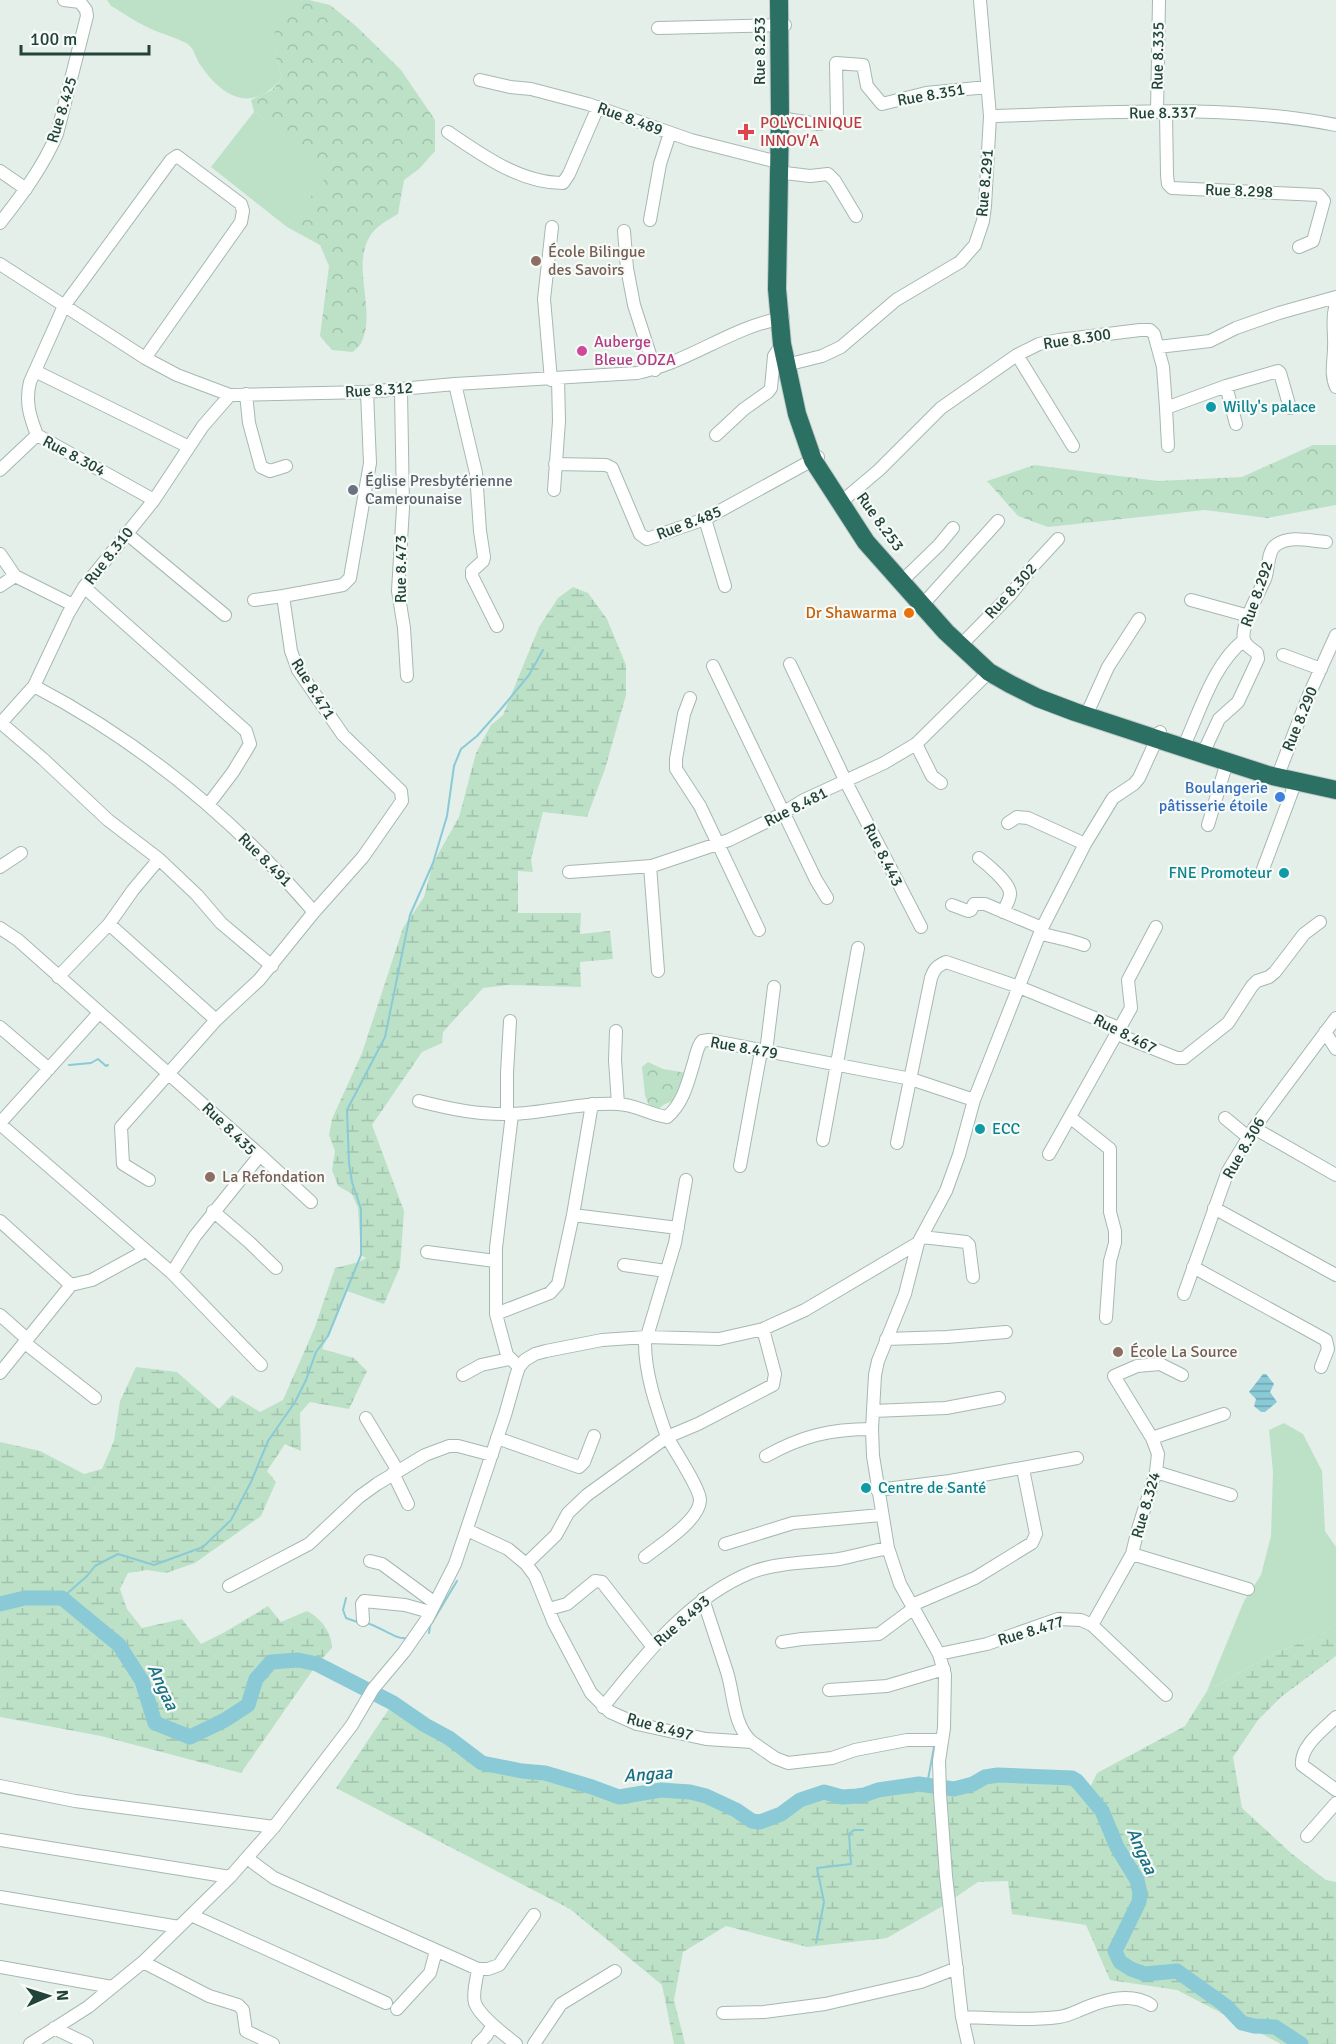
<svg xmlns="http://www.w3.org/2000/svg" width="1336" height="2044" viewBox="0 0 1336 2044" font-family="Signika,sans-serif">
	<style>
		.grass { fill: #bce1c7 }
		.forest { fill: url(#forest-crowns) }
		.wetland { fill: url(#wetland-marsh) }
		.water { fill: url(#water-rules) }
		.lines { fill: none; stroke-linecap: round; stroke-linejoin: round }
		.stream { stroke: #8acad6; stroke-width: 2 }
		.river { stroke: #8acad6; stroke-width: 15 }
		.minor-casing { stroke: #a6b8b2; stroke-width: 14 }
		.highway-casing { stroke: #c1cac8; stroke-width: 20 }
		.minor { stroke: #fff; stroke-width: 12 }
		.highway { stroke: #2c7063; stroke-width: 18 }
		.health-dot { fill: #e0444e; stroke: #f6fbf8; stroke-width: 2 }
		.education-dot { fill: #8d6e63; stroke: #f6fbf8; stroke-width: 2 }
		.hotel-dot { fill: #d1479c; stroke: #f6fbf8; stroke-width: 2 }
		.culture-dot { fill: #0f9aa8; stroke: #f6fbf8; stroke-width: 2 }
		.worship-dot { fill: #6b7280; stroke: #f6fbf8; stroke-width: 2 }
		.food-dot { fill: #e8710a; stroke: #f6fbf8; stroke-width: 2 }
		.shop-dot { fill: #3f7fe0; stroke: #f6fbf8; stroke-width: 2 }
		.labels { text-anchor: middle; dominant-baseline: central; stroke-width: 4.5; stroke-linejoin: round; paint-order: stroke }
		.street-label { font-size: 16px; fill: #22423a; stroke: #f6fbf8 }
		.health-label { font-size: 16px; fill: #be3a42; stroke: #f6fbf8; text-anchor: start }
		.education-label { font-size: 16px; fill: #785e54; stroke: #f6fbf8; text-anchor: start }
		.hotel-label { font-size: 16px; fill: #b23c85; stroke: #f6fbf8; text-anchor: start }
		.culture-label { font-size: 16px; fill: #0d838f; stroke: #f6fbf8; text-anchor: start }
		.worship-label { font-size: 16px; fill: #5b616d; stroke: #f6fbf8; text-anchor: start }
		.food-label { font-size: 16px; fill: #c56008; stroke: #f6fbf8; text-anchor: end }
		.shop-label { font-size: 16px; fill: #366cbe; stroke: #f6fbf8; text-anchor: end }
		.water-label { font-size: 18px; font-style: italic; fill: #186f83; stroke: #f6fbf8 }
	</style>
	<defs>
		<pattern id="forest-crowns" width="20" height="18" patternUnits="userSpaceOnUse" patternTransform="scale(1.5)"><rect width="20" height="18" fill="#bce1c7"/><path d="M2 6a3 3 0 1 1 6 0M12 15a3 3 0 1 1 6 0" fill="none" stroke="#a1c2ac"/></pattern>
		<pattern id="wetland-marsh" width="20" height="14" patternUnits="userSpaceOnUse" patternTransform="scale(1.5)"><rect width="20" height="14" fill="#bce1c7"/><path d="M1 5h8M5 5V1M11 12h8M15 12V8" fill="none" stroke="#a1c2ac"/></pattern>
		<pattern id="water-rules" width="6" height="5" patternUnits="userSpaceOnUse" patternTransform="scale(1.5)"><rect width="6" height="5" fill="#8acad6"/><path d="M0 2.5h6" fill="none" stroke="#70a6af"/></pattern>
	</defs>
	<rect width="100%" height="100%" fill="#e4efea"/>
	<path class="grass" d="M107,0H296L295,4C269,35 271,41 282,78C253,113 224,99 201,66C195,58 195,48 186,43C175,37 162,34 151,29C137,23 124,13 111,6Z
		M254,112L331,172L287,227L211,167Z
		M1284,1423L1303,1434L1322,1471L1325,1531L1336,1547V1623L1326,1632L1267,1657L1207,1691L1244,1601L1261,1575L1271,1536L1273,1472L1269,1430Z"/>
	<path class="forest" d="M296,0H309L330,5L356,26L401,70L435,120V151L419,169L404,180L398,214C388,220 374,227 369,238C352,267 376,311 362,341C361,345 356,349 353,352L332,350L320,336L329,266L320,245L287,227L330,172L254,112L251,100L272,90L282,78C277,60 268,40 279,23C284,15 293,9 296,0Z
		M1313,445H1336V505L1267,518L1205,510L1048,527L1018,516L987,481L1034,465L1158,481L1242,477Z
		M648,1062L663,1069L687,1073L673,1101L665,1104L658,1109L649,1106L645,1095L642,1067Z"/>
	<path class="wetland" d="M573,587L588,593L607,619L626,665V695L605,769L587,817L543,812L531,859L533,872L518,871V913H581L580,934L610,931L613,959L580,962L581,987L508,985L483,988L443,1032L442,1043L422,1052L372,1125L404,1211L400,1267L384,1304L347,1291L322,1349L354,1358L367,1371L349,1409L310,1402L300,1413L301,1451L285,1444L267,1471L276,1482L261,1516L195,1563L166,1573L147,1570L128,1573L120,1589L127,1609L142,1628L182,1619L201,1644L225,1632L268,1606L281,1622L307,1611C321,1618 332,1633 332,1648L317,1664L241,1773L101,1736L0,1717V1442L40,1451L84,1474L102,1469L114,1441L120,1401L136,1367L177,1372L219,1409L232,1395L260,1412L283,1400L315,1327L335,1268L359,1262L366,1258L361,1255L358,1208L352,1194L338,1186L332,1170L335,1151L329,1135L332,1119L362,1053L403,928L424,897L433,863L459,817L476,753L491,725L503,715L539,627L558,598Z
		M1336,1623V1656L1281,1697L1258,1720L1233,1757L1242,1808L1292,1854L1326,1880L1336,1882V2044H1281L1177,1990L1110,1980L1086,1925L1012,1914L1008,1881L978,1882L941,1907L887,1938L807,1947L726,1926L683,1952L674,2000L685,2044H674L662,1985L570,1909L336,1788L393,1703L425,1725L449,1738L482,1763L522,1771L545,1773L592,1787L619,1797L661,1790L690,1792L706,1796L736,1810L752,1821L760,1822L781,1814L800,1800L824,1792L842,1797L857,1796L864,1795L878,1790L919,1784L954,1789L973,1784L985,1777L998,1775L1072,1778L1077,1781L1087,1794L1097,1773L1185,1726L1207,1691L1267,1657L1326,1632Z"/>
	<path class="water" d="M1263,1374H1266L1274,1384L1270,1392L1277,1402L1265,1412H1261L1254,1406L1256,1399L1249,1392Z"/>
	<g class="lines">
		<path class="stream" d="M69,1065L91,1063L98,1059L106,1066L108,1065
			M62,1598L87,1576L95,1566L118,1554L154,1565L203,1547L231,1520L251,1482L268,1441L295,1402L306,1380L316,1352L328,1336L361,1255V1209L352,1182L349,1163L347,1110L385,1037L410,915L433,863L447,816L454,766L461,749L477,736L501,709L529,675L543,650
			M346,1598L343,1610L346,1618L360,1623
			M366,1623C378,1625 397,1641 407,1638
			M429,1633L430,1626L457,1581
			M927,1785L934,1747
			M816,1943L824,1902L817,1868L851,1864L849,1834L854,1830H863"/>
		<path class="river" d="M0,1604L25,1598H62L119,1645L142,1681L155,1723L190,1737L225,1720L248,1705L256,1679L271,1662L298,1660L317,1664L393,1703L425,1725L449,1738L482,1763L522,1771L545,1773L592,1787L619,1797L661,1790L690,1792L706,1796L736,1810L752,1821L760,1822L781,1814L800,1800L824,1792L842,1797L857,1796L864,1795L878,1790L919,1784L954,1789L973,1784L985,1777L998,1775L1072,1778L1077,1781L1102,1811L1117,1847L1137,1880L1140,1893L1139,1902L1115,1951L1120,1962L1131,1969L1145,1974L1177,1971L1226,2006L1242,2023L1254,2026L1275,2027L1301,2044"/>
		<defs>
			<path id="minor" d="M658,28L785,25
				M480,80L510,87L531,89L588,104L691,140L778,162
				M1157,112L1159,0
				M1166,112L1167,175L1168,184L1172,188L1319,195L1324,201L1313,241L1299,247
				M990,116C1105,113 1223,103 1336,125
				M780,118L818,124L835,121L837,116L836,63L863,65L867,86L882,104L926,93L987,87
				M448,132C482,155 520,183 563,183L569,174L598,107
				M0,171L26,189
				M785,173L810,176L828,174L835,181L856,216
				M650,220L660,164L670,133
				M0,223C22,195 43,167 57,134L87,16L86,10L80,2L64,0
				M624,231L627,268L634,305L655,370
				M0,264L145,358L177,375L230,395L367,392L455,384L637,373C688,363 731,327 783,318
				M1336,304C1331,319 1335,333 1334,348C1334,361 1330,374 1336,387
				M1158,347L1210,341L1236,328L1279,313L1336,297
				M1017,355L1073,446
				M786,365L822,356L841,347L896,300L960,262L975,245L983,221L985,206L990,116L980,0
				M35,371L189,447
				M551,380L544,299L552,227
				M455,384L476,473L480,531L484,557L483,561L472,571V576L497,626
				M1226,386L1278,371L1280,373L1290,408
				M401,390L403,508L398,591L404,628L407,676
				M246,394L249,423L261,467L270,471L286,466
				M1166,408L1168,446
				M37,435C30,417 25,402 30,382L64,306L171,160L177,156L241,204L243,211L241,222L145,358
				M716,435L744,409L768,392L771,388L774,356L782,344
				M555,464L606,465L612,468L640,534L647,539L705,519L818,457
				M0,470L37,435L154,500
				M554,490L559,421L558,379
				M841,502L879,470L941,408L1017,355L1039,344L1059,340L1140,330H1150L1154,334L1163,367L1166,408L1226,386L1236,424
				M705,519L725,586
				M126,533L225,615
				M0,554L15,576L73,605
				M905,578L939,545L953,528
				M0,586L15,576
				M84,587L246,731L250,744L233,772L208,805
				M254,600L283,596
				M1191,600L1249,616
				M925,602L998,521
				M964,642L1011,594L1034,565L1058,539
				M1283,655L1321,669
				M790,664L846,782L921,927
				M713,666L816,880L827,898
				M34,686C141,742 236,821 314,912L259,980L216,1020L121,1127L123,1164L149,1180
				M690,698L684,714L676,759V769L700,806L759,930
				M1089,709L1108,667L1139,619
				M1,723L43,759L108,820L159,859L197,895L221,923L272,966
				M0,724L34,686L68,614L84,587L154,500L203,426L230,395
				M1186,741C1202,706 1214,664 1244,640
				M916,744L932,776L941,783
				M1206,747L1219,719L1238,702L1258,659L1257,653C1252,649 1246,646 1244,640C1240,626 1259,593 1265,579C1269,569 1267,551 1276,545C1290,535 1310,541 1326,542
				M1280,770L1308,697L1336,635
				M1008,823L1017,817L1028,818L1085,844
				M1208,825L1227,762
				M979,858C987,864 1011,884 1010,894C1010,900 1005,907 1003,912
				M650,866L658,971
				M0,867L21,853
				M1263,869L1296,781
				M569,872L652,866L729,840L776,817L804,800L884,763L916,744L989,672
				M952,905L968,911L971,910L974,904H985L1042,928
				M314,912L363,857L402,801L401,791L343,735L298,670L291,651L283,596L343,585L350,578L370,463L367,392
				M109,924L216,1020
				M0,928L18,940L260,1155L195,1236L172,1273L0,1124
				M1040,933C1055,938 1069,939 1084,945
				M58,977L109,924L133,890L159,859
				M0,1027L49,1069
				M616,1031L615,1060L618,1104
				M1325,1032L1336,1049
				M766,1052L774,987
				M419,1101C450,1109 479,1115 511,1114C547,1113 581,1102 617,1104C635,1104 650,1115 667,1117C683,1104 688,1082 694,1062C696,1055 697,1047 702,1041L709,1040L911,1079L974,1100
				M507,1114V1073L510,1021
				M512,1114L496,1248V1314L507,1355L519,1367
				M1071,1118L1110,1149V1212L1115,1231V1243L1110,1261L1106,1318
				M1225,1118L1248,1137
				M0,1123L99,1013
				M1254,1128L1336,1175
				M823,1140L858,948
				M897,1143L931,978C934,969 937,966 946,962L1019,987L1119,1028L1124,1037L1177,1058H1184L1228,1023L1252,986L1257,981L1269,977L1275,972L1304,934L1320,922
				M1049,1154L1131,1008L1128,980L1156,927
				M260,1155L311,1202
				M740,1166L761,1051
				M686,1180L675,1243L645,1343C645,1375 657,1408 667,1437L698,1424L773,1385L775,1374L763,1329
				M1214,1208L1336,1275
				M213,1211L249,1242L276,1268
				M573,1215L678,1228
				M0,1221L71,1285L92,1280L145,1251
				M922,1237L966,1242L969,1245L973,1277
				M427,1252L495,1261
				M624,1265L666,1271
				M1193,1267L1326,1340L1328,1349L1321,1367
				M172,1273L261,1365
				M1184,1294L1228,1171L1254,1128L1336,1018
				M496,1314L550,1293L558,1284L573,1215L592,1104
				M0,1315L27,1339
				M886,1339L947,1337L1006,1332
				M25,1343L95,1398
				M0,1373L71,1285
				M463,1375L481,1365L509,1359
				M873,1411L946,1408L999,1398
				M366,1418L398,1471
				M497,1438L579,1467L584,1462L594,1436
				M1152,1438L1224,1414
				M766,1456C802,1436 830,1429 872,1429
				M1156,1472L1231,1495
				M393,1473L408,1504
				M877,1490L950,1481L1077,1458
				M467,1530L508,1549L526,1564L535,1576L554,1623L591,1693L610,1712L637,1724L706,1739L752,1742L775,1758L788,1763L832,1758L855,1750L907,1740H942
				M725,1544L793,1523L881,1515
				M1132,1554L1248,1589
				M370,1561L382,1564L435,1603
				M526,1564L556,1535L568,1513L587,1495L667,1437C674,1449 700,1489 700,1500C700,1520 660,1545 645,1557
				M229,1586L309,1544L359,1497L377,1484L425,1455L449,1446H458L492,1455
				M703,1599C711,1624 719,1648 727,1672C734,1694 733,1726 752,1742
				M912,1605L975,1578L1032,1543L1036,1534L1023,1469
				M549,1609L567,1604L595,1581L602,1582L652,1646
				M363,1620L362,1604L364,1601L405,1605L430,1612
				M1092,1625L1132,1554L1138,1529L1156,1472L1158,1454L1152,1438L1114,1376L1137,1366L1160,1364L1182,1375
				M782,1642L802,1639L879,1634L914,1608
				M939,1654L987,1644L1058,1619L1081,1620L1092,1625L1166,1695
				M829,1690L887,1686L944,1669
				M603,1707C645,1655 688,1598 752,1572C779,1562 811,1563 839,1559C855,1556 872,1551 888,1548
				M1336,1717C1324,1729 1300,1746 1302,1765L1336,1790
				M0,1786L75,1801L274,1827
				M1307,1836L1336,1803
				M0,1840L230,1877
				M247,1858L274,1878L478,1969H488L499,1965L534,1915
				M0,1897L179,1927
				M191,1915L386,2003
				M143,1962L209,1996L238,2005L243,2010L246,2031L273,2044
				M0,1967L112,1987
				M478,1969C477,1979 472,1993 475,2003C480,2017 504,2034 516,2044
				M397,2009L430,1973L436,1951
				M723,2013L764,2012L825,2004L921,1982L957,1968
				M962,2017C994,2018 1027,2021 1059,2017C1067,2016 1073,2013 1080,2010C1102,2000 1130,1991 1151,2005
				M54,2028L87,2044
				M30,2044L88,2007L143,1962L179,1927L230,1877L274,1827L352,1725L373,1689L404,1652L427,1619L455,1564L505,1415L516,1376L519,1367L525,1360L535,1354L546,1351L602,1340L646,1337L719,1339L763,1329L805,1310L918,1243
				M478,2044L486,2036L493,2025
				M534,2044L561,2004L615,1971
				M968,2044L962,2017L946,1876L940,1794L939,1761L944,1728L945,1675L939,1654L900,1584L888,1548L873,1456L872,1429L875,1375L878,1361L905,1294L918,1243L946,1191L959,1155L974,1100L1042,928L1085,844L1113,798L1134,784L1139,778L1160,732"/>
			<path id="highway" d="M779,0L780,118L777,289L782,344L797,414L813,460L866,542L946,632L989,672L1010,684L1038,698L1075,712L1157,739L1268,775L1336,790"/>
		</defs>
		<use href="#minor" class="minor-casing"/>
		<use href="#highway" class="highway-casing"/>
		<use href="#minor" class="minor"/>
		<use href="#highway" class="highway"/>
	</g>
	<path class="health-dot" d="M743 123h6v6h6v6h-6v6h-6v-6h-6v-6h6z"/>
	<g class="education-dot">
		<circle cx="536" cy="261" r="6"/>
		<circle cx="210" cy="1177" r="6"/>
		<circle cx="1118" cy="1352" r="6"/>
	</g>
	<circle class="hotel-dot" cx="582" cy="351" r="6"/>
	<g class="culture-dot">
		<circle cx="1211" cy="407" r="6"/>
		<circle cx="1284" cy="873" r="6"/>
		<circle cx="980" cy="1129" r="6"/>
		<circle cx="866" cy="1488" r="6"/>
	</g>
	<circle class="worship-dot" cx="353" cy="490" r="6"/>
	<circle class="food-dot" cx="909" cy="613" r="6"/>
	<circle class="shop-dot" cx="1280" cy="797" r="6"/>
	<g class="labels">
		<g class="street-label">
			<text transform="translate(760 51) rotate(-90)">Rue 8.253</text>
			<text transform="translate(1158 56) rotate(-89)">Rue 8.335</text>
			<text transform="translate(931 95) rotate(-10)">Rue 8.351</text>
			<text transform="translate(62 110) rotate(-73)">Rue 8.425</text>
			<text transform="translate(1163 113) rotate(-1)">Rue 8.337</text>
			<text transform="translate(630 119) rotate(20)">Rue 8.489</text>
			<text transform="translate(985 183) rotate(-85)">Rue 8.291</text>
			<text transform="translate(1239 191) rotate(2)">Rue 8.298</text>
			<text transform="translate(1077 339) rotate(-9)">Rue 8.300</text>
			<text transform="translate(379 390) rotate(-4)">Rue 8.312</text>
			<text transform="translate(74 456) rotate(28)">Rue 8.304</text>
			<text transform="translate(880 522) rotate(54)">Rue 8.253</text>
			<text transform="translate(689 523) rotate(-21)">Rue 8.485</text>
			<text transform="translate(109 556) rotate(-52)">Rue 8.310</text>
			<text transform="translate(401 569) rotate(-90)">Rue 8.473</text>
			<text transform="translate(1011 591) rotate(-48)">Rue 8.302</text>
			<text transform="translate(1257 594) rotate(-71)">Rue 8.292</text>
			<text transform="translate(313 689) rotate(58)">Rue 8.471</text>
			<text transform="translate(1300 719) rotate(-68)">Rue 8.290</text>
			<text transform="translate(796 807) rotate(-27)">Rue 8.481</text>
			<text transform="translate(883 855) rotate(63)">Rue 8.443</text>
			<text transform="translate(265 860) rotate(45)">Rue 8.491</text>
			<text transform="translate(1125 1034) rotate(27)">Rue 8.467</text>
			<text transform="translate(744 1048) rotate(10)">Rue 8.479</text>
			<text transform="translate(229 1129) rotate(44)">Rue 8.435</text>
			<text transform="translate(1244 1148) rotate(-60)">Rue 8.306</text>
			<text transform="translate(1146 1505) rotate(-74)">Rue 8.324</text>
			<text transform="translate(682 1621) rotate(-41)">Rue 8.493</text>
			<text transform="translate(1031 1631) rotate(-17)">Rue 8.477</text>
			<text transform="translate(660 1727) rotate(15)">Rue 8.497</text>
		</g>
		<g class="health-label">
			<text x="760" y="123">POLYCLINIQUE<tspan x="760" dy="18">INNOV'A</tspan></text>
		</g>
		<g class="education-label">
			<text x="548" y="252">École Bilingue<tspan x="548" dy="18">des Savoirs</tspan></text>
			<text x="222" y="1177">La Refondation</text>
			<text x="1130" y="1352">École La Source</text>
		</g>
		<g class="hotel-label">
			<text x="594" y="342">Auberge<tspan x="594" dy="18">Bleue ODZA</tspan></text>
		</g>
		<g class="culture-label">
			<text x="1223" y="407">Willy's palace</text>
			<text x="1272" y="873" text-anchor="end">FNE Promoteur</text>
			<text x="992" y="1129">ECC</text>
			<text x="878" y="1488">Centre de Santé</text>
		</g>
		<g class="worship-label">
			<text x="365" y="481">Église Presbytérienne<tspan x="365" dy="18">Camerounaise</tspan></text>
		</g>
		<g class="food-label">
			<text x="897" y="613">Dr Shawarma</text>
		</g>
		<g class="shop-label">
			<text x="1268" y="788">Boulangerie<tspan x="1268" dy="18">pâtisserie étoile</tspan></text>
		</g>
		<g class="water-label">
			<text transform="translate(163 1687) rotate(65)">Angaa</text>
			<text transform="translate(648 1774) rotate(-4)">Angaa</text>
			<text transform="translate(1142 1851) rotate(66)">Angaa</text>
		</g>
	</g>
	<g transform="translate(48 1996) rotate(87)" stroke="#f6fbf8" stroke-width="4.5" paint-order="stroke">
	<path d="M0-4.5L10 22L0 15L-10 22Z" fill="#22423a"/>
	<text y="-9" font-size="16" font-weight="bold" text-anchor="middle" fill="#22423a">N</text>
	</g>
	<path d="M21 45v9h128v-9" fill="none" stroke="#22423a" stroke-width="3"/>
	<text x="30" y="45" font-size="18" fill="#22423a" stroke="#f6fbf8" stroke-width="4.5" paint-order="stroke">100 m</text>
</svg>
